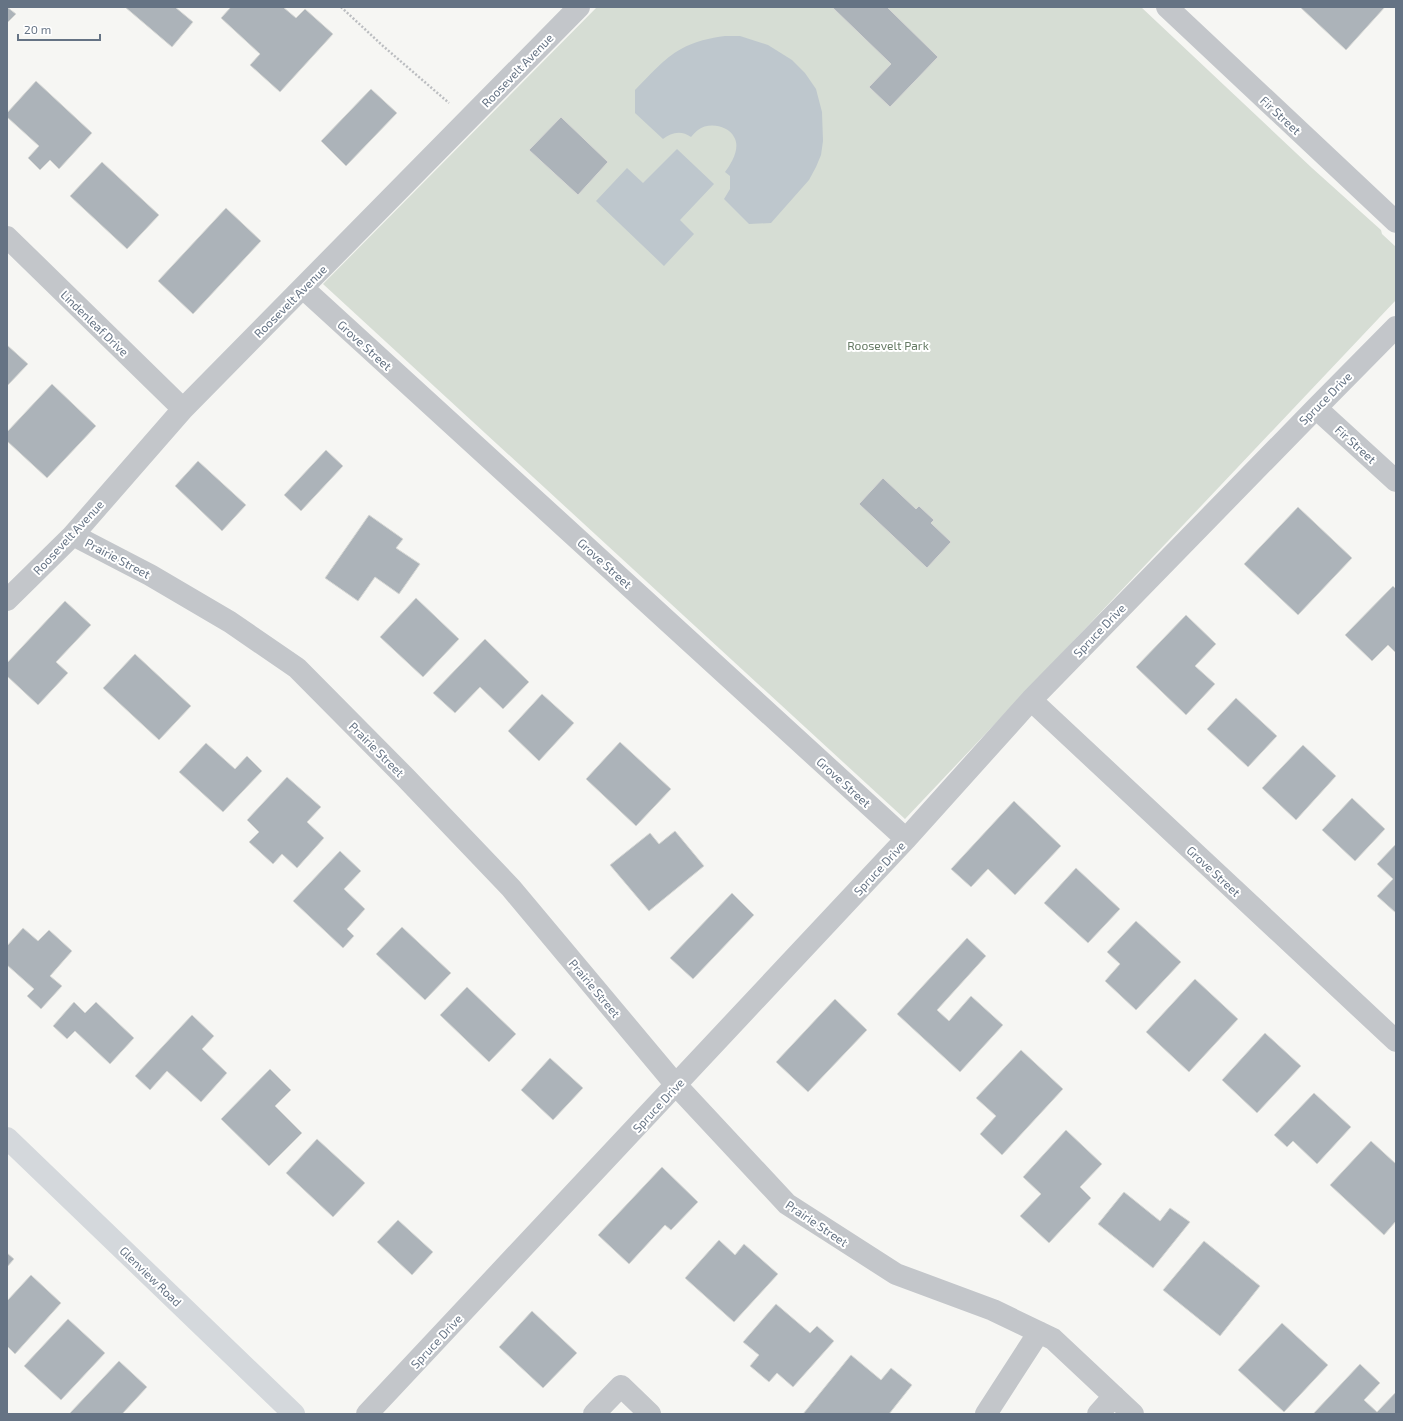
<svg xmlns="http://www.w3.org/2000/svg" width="1403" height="1421" viewBox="0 0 1403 1421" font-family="'Exo 2',sans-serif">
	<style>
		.green { fill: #d6ddd4 }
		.water { fill: #bec7cd }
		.building { fill: #acb3b9; stroke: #d7d8d5 }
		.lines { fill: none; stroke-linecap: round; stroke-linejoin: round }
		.path { stroke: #bbbdc0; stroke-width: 2.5; stroke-dasharray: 2 2; stroke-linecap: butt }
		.minor { stroke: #c3c6ca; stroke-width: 22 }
		.major { stroke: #d4d8dc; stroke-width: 22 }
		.labels { text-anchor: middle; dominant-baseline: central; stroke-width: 4; stroke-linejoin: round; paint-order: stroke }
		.street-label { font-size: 12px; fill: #657384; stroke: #fff }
		.park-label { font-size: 12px; fill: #667b64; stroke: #fff }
	</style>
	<rect width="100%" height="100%" fill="#f6f6f3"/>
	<path class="green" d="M597,7H1141L1312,168L1381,230L1382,234L1396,247V300L905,819L323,284Z"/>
	<path class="water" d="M725,36H740L768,45L792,60L805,73L816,89L822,112L823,141L821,155L816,167L809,180L771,223L749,224L724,199L730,189V176L725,172C731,164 741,148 734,137C728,125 708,122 698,130C695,132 693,135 691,137C682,130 671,132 663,139L635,113V90C649,76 664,58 681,49C695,41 710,38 725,36Z
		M677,149L714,184L680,220L694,234L664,266L596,201L627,168L643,183Z"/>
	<path class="building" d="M7,7L16,14L7,23Z
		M125,7H175L193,22L172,47Z
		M231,7H283L296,18L305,9L333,34L280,92L250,65L260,54L221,18Z
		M832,7H887L938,57L890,107L869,87L891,64Z
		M1300,7H1385L1346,50Z
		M36,81L92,133L59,169L50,160L40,170L28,158L39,146L7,117V113Z
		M371,89L397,113L346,166L321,141Z
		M561,117L608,162L578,195L529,150Z
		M102,162L159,215L127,249L70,196Z
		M226,208L261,241L193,314L158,281Z
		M7,345L28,364L7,386Z
		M52,384L96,426L47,478L7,441V432Z
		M326,450L343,466L301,511L284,495Z
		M198,461L246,505L222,531L175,486Z
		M883,478L916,509L919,506L934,520L931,523L951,542L927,568L859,504Z
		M1298,507L1352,558L1298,615L1244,564Z
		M369,515L403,539L396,548L420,564L399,594L375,577L358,601L325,578Z
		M1393,586L1396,589V653L1388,645L1372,661L1345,635Z
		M416,598L459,639L423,677L380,637Z
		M65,601L91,625L56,662L68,673L38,705L7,676V663Z
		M1186,615L1216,644L1195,666L1215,684L1186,715L1136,667Z
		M485,639L529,682L503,709L480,687L455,713L433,693Z
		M135,654L191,706L159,740L103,688Z
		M542,694L574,723L539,761L508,731Z
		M1236,698L1277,736L1248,767L1207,729Z
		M620,742L671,789L636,826L586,779Z
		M206,743L235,769L247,756L262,771L223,812L179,772Z
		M1303,745L1336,776L1296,820L1262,788Z
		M287,777L321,807L307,822L324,838L297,868L282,854L273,864L249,842L259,832L247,820Z
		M1352,798L1385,829L1355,861L1322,830Z
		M1014,801L1061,846L1015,895L988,869L971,887L951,869Z
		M675,831L704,866L649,911L610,865L650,833L659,844Z
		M1396,844V913L1377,896L1393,879L1377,864Z
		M340,851L361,871L344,889L365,909L347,929L354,936L343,948L293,901Z
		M1076,868L1120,909L1088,943L1044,903Z
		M732,893L754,915L693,979L670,958Z
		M1136,921L1181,962L1136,1010L1105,981L1120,964L1107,952Z
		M402,927L451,973L425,1000L376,954Z
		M23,928L38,941L49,930L72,951L50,976L62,986L41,1009L27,996L34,989L7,965V946Z
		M967,938L986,956L937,1010L949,1021L971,996L1003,1025L960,1072L897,1014Z
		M1195,979L1238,1019L1189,1072L1146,1032Z
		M467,987L516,1034L489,1062L440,1015Z
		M835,999L867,1030L808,1092L776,1062Z
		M74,1002L85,1013L96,1002L134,1038L110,1064L75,1031L67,1039L53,1026Z
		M192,1015L214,1036L202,1049L227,1073L201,1102L167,1071L150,1090L135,1076Z
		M1265,1033L1301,1066L1257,1113L1222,1080Z
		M1021,1050L1063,1089L1002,1155L980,1134L996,1116L976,1098Z
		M550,1058L583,1088L553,1120L521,1090Z
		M270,1069L291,1090L275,1106L302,1133L269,1166L221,1119Z
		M1314,1093L1351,1127L1317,1164L1293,1141L1287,1147L1274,1135Z
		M1066,1130L1102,1164L1080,1187L1091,1198L1049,1243L1020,1216L1041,1194L1023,1177Z
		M317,1139L365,1183L333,1217L286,1173Z
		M1371,1141L1396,1164V1221L1384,1235L1330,1185Z
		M662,1167L698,1202L671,1230L665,1225L629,1264L598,1235Z
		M1124,1192L1160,1221L1170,1208L1190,1222L1153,1268L1098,1224Z
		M398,1220L433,1252L412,1275L377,1242Z
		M719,1240L735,1255L744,1244L778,1274L734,1322L685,1278Z
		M1204,1241L1260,1286L1220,1336L1163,1290Z
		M7,1253L14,1259L7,1267Z
		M31,1275L61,1303L15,1354L7,1346V1301Z
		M776,1304L810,1333L817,1326L834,1341L793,1387L777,1373L769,1382L750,1366L759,1355L743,1342Z
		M532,1311L577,1353L543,1388L499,1347Z
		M68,1319L105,1353L61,1400L24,1366Z
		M1282,1323L1328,1365L1284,1412L1238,1370Z
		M851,1355L881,1380L891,1368L912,1385L889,1414H803Z
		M119,1361L147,1387L122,1414H72L70,1413Z
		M1360,1364L1380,1383L1364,1400L1377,1412L1396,1392V1414H1313Z"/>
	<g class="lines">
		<path class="path" d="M341,7L383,46L449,103"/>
		<path class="minor" d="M1167,7L1396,222
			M7,237L183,409
			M303,288L906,839
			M1316,408L1396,481
			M73,535L150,575L230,622L297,668L405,777L511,888L676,1085L787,1204L896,1274L993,1310L1053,1339L1133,1414
			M7,600L73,535L183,409L579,7
			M1031,700L1396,1041
			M367,1414L906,839L1031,700L1316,408L1396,327
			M594,1414L621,1386L650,1414
			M986,1414L1039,1332
			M1098,1414L1114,1396"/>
		<path class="major" d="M7,1138L294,1414"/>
	</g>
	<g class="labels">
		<g class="street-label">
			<text transform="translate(517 70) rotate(-46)">Roosevelt Avenue</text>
			<text transform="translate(1281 115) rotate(43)">Fir Street</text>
			<text transform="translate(290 301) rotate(-45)">Roosevelt Avenue</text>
			<text transform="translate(95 323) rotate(44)">Lindenleaf Drive</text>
			<text transform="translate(365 345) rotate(42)">Grove Street</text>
			<text transform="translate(1325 398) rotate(-45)">Spruce Drive</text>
			<text transform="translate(1356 444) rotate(42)">Fir Street</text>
			<text transform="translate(68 537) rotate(-47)">Roosevelt Avenue</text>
			<text transform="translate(118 558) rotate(28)">Prairie Street</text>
			<text transform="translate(605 563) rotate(42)">Grove Street</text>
			<text transform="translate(1099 630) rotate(-46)">Spruce Drive</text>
			<text transform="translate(377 749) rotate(45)">Prairie Street</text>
			<text transform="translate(844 782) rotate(42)">Grove Street</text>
			<text transform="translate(879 868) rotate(-47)">Spruce Drive</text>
			<text transform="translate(1214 871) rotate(43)">Grove Street</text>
			<text transform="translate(595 988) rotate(50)">Prairie Street</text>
			<text transform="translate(658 1105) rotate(-47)">Spruce Drive</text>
			<text transform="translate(817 1223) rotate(34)">Prairie Street</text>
			<text transform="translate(151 1276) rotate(44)">Glenview Road</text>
			<text transform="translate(436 1341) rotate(-47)">Spruce Drive</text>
		</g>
		<g class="park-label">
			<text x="888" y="345">Roosevelt Park</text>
		</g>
	</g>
	<rect width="1403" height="1421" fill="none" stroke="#657384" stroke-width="16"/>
	<path d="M18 34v6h82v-6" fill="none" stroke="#657384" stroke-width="2"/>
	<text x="24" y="34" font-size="12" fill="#657384" stroke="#ffffff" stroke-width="3" paint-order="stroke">20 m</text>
</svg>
